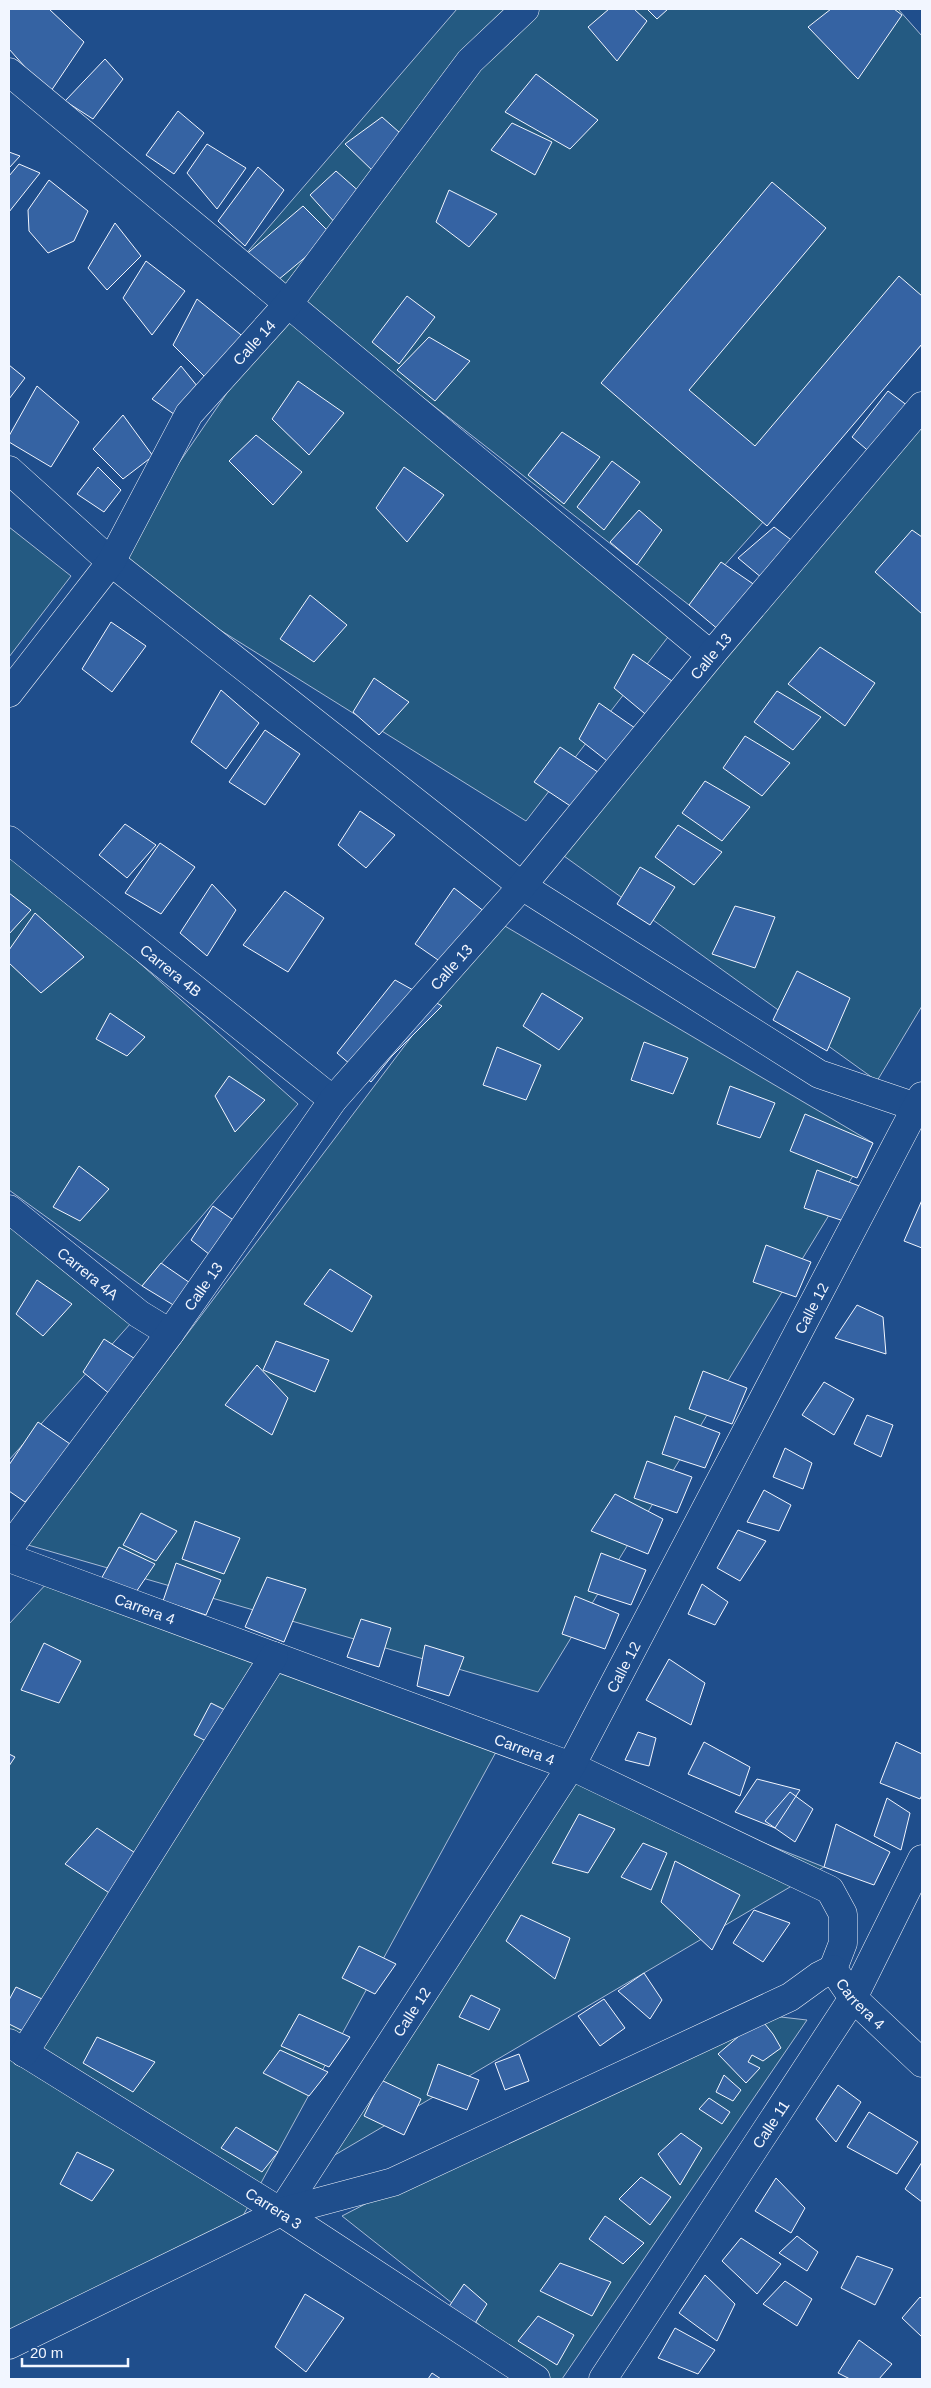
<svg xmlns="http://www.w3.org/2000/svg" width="931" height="2388" viewBox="0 0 931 2388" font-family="Arial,sans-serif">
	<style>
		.green { fill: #245a82; stroke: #a8bbd7 }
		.building { fill: #3563a3; stroke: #f2f6ff }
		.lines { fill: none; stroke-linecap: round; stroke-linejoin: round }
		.minor-casing { stroke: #f2f6ff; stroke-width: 29 }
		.minor { stroke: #1f4e8c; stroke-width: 28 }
		.labels { text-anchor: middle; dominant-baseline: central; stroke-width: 4; stroke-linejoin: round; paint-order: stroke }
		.street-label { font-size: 15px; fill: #f2f6ff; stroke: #1f4e8c }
	</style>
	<rect width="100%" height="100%" fill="#1f4e8c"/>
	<path class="green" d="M457,9H898L922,36V344L689,605L243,257Z
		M288,304L668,637L526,821L111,562Z
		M922,411V1006L877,1081L557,851Z
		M9,527L71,576L9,657Z
		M9,847L298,1104L142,1286L9,1190Z
		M498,922L873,1143L538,1692L28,1545Z
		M9,1209L139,1314L9,1460Z
		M49,1581L502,1741L232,2236L9,2332V1624Z
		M571,1766L824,1867L289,2182Z
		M737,2012L807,2020L562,2379H548L342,2216Z"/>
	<path class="building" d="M9,9H49L84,42L49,94L9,49Z
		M609,9H634L647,21L617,61L588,27Z
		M647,9H668L657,19Z
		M831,9H894L902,15L858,79L808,27Z
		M105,59L123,79L93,119L65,101Z
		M536,74L598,120L570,149L505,112Z
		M178,111L204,133L174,174L146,155Z
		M382,117L408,140L376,174L345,144Z
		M512,123L552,142L535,175L491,150Z
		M207,144L246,168L217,209L187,173Z
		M9,152L20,156L9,168Z
		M19,164L40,173L9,212V176Z
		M258,167L284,190L245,246L218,221Z
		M336,171L362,194L337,225L310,195Z
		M49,180L88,211L74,241L48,253L29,231L28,210Z
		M772,182L826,228L689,390L755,446L899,276L922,296V344L767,526L601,383Z
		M449,190L497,214L469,247L436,222Z
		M303,206L332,235L278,280L243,257Z
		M115,223L141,256L107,290L88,268Z
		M146,261L185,291L152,335L123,298Z
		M407,296L435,317L399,364L372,342Z
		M197,299L246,339L214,386L173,345Z
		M429,337L470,361L435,401L397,370Z
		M9,365L25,378L9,399Z
		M181,366L206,397L184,421L152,399Z
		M298,381L344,413L309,455L272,419Z
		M37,386L79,422L51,467L9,442V436Z
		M888,391L916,412L879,460L852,437Z
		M123,415L153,456L123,479L93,449Z
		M562,432L600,457L564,504L528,475Z
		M256,435L302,472L273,505L229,461Z
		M612,461L640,482L604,530L577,507Z
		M98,467L121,490L104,512L77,494Z
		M404,467L444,495L407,542L376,508Z
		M639,510L662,530L637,565L610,542Z
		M774,527L802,548L768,583L738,558Z
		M912,530L922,537V614L875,572Z
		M721,562L768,594L732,641L689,605Z
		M310,595L347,625L314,662L280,639Z
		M111,622L146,646L112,692L82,669Z
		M820,647L875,683L845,726L788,684Z
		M633,654L685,690L656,723L614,688Z
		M374,678L409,702L379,735L353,712Z
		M221,690L259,723L226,769L191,742Z
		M777,691L821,717L793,750L754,722Z
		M599,703L645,735L616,768L579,739Z
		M265,730L300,754L265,805L229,782Z
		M745,736L790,763L762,796L723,768Z
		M560,747L613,782L584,815L534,782Z
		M705,781L750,807L722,841L682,813Z
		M360,811L395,835L366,868L338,845Z
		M125,824L156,845L127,878L99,855Z
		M678,825L722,852L694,885L655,857Z
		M160,843L195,867L161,914L125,893Z
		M640,867L675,887L650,925L617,904Z
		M212,884L236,910L207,956L180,933Z
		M454,888L498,922L454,971L415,944Z
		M285,891L324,918L288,972L243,945Z
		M9,893L31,910L9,934Z
		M735,906L775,917L755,968L712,954Z
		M35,913L84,957L41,993L9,963V950Z
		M797,971L850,998L827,1051L773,1020Z
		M395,980L442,1006L392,1056L371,1082L337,1053Z
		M542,993L583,1018L559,1050L523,1026Z
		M110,1013L145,1037L127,1056L96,1039Z
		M644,1042L688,1058L673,1094L631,1080Z
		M497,1047L541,1065L526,1100L483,1085Z
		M229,1076L265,1100L235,1132L215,1096Z
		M730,1086L775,1103L760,1138L717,1124Z
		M805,1114L873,1143L857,1178L790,1151Z
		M79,1166L109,1189L80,1221L53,1207Z
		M817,1170L862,1187L847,1222L804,1208Z
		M922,1200V1248L904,1241Z
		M213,1206L248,1230L219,1262L191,1240Z
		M766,1245L811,1262L796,1297L753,1282Z
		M161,1263L196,1287L180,1309L142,1286Z
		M330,1269L372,1296L352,1332L304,1304Z
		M37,1280L72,1304L43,1336L16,1314Z
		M857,1305L883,1317L886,1354L835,1338Z
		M104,1339L140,1362L111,1395L83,1372Z
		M276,1341L329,1360L315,1392L263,1370Z
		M257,1365L288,1398L272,1435L225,1405Z
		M703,1371L747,1388L732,1424L689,1409Z
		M824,1382L854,1399L834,1435L802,1415Z
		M867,1415L893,1425L881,1457L854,1444Z
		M675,1416L720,1433L705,1468L662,1454Z
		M38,1422L73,1446L25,1502L9,1491V1465Z
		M785,1448L812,1463L803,1489L773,1477Z
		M647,1461L692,1477L677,1513L634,1498Z
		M764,1490L791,1505L779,1531L747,1522Z
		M615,1494L663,1519L648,1554L591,1531Z
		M141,1513L177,1531L156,1561L123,1545Z
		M195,1521L240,1538L224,1574L182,1559Z
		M738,1530L766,1541L740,1581L717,1568Z
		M119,1547L155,1564L134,1595L101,1579Z
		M601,1553L646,1570L631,1605L588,1591Z
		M176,1563L221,1580L206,1615L163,1601Z
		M267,1577L306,1589L284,1642L245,1627Z
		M702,1584L728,1602L715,1625L688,1614Z
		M575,1596L619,1614L605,1649L562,1634Z
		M361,1619L391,1628L379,1667L347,1657Z
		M44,1643L81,1661L59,1703L21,1690Z
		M425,1645L464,1657L449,1696L417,1686Z
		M669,1659L705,1683L691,1725L646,1700Z
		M211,1703L247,1721L226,1751L194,1735Z
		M638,1732L656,1738L649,1766L625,1760Z
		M704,1742L750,1767L740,1796L688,1774Z
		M896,1742L922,1754V1795L920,1799L880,1783Z
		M9,1754L15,1757L9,1766Z
		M757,1779L800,1790L775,1828L735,1812Z
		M790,1792L813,1809L795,1842L765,1821Z
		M887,1798L910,1813L901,1850L874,1836Z
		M579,1814L615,1829L588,1873L552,1863Z
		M836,1824L890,1852L874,1885L824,1867Z
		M97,1828L149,1862L120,1900L65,1864Z
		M643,1843L667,1853L651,1890L621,1877Z
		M675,1861L740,1895L712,1950L661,1902Z
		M754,1910L790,1923L763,1962L733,1943Z
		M521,1915L570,1938L555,1979L506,1941Z
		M359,1946L396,1964L375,1994L342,1978Z
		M644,1973L662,2000L650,2019L618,1991Z
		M16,1987L53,2004L31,2035L9,2024V2000Z
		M471,1995L500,2009L489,2030L459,2017Z
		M604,1999L625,2028L600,2046L578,2016Z
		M299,2014L350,2037L329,2067L281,2046Z
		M760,2018L773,2034L781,2048L763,2061L752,2055L748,2062L760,2068L746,2083L718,2054Z
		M97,2037L155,2062L133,2092L83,2063Z
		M280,2050L328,2072L309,2096L263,2073Z
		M519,2054L529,2081L505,2090L495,2063Z
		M438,2064L479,2080L467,2110L427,2095Z
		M724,2075L741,2090L733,2101L716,2092Z
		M381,2080L421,2099L404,2135L364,2116Z
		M838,2085L861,2102L836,2142L816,2119Z
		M709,2098L730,2112L722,2124L699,2109Z
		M869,2112L918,2142L897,2174L847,2147Z
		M236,2127L278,2152L262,2172L221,2148Z
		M681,2133L702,2148L680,2185L658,2154Z
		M77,2152L114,2170L92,2201L60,2184Z
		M922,2162V2202L905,2189Z
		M641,2177L671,2197L650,2225L619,2199Z
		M776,2178L805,2208L791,2233L755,2211Z
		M605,2216L644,2243L623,2264L589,2239Z
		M797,2236L818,2252L807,2271L779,2253Z
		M741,2238L781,2264L757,2294L722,2261Z
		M857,2256L893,2269L875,2305L841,2288Z
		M560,2263L611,2282L592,2316L540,2291Z
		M705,2275L735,2304L717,2341L679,2313Z
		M785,2281L812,2299L797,2326L763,2304Z
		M464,2284L487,2304L469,2333L442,2317Z
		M305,2294L344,2318L306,2372L275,2347Z
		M920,2297L922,2299V2337L902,2318Z
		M538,2316L574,2335L557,2365L518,2341Z
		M675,2328L715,2350L698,2374L658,2358Z
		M859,2340L892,2364L879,2379H850L838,2373Z
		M432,2373L441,2379H428Z"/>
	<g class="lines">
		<defs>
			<g id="minor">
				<path d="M9,72L711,655"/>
				<path d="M9,470L111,562L522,886L819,1074L922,1109"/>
				<path id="s1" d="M9,693L111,562L189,414L288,304L470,61L525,9"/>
				<path id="s2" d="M9,840L333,1100"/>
				<path id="s3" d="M9,1209L139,1314L170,1333"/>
				<path id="s4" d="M9,1548L170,1333L333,1100L522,886L711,655L922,406"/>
				<path id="s5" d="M9,1558L571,1766L830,1890L843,1914V1943L833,1969L853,1998L922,2063"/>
				<path id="s6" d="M9,2043L281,2212L536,2379"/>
				<path d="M24,2053L274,1656"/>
				<path id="s7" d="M281,2212L571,1766L922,1096"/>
				<path d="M9,2345L281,2212L393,2182L790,1997L819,1976L833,1969"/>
				<path id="s8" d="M603,2379L853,1998L922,1859"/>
			</g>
		</defs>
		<use href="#minor" class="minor-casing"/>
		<use href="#minor" class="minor"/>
	</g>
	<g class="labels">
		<g class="street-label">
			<text stroke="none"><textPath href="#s1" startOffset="430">Calle 14</textPath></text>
			<text stroke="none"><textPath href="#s4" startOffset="1136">Calle 13</textPath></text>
			<text stroke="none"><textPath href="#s4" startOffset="731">Calle 13</textPath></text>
			<text stroke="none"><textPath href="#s2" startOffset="208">Carrera 4B</textPath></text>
			<text stroke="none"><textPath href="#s3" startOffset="102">Carrera 4A</textPath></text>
			<text stroke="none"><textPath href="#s4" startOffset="326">Calle 13</textPath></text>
			<text stroke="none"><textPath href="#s7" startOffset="1049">Calle 12</textPath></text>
			<text stroke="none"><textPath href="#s5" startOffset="145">Carrera 4</textPath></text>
			<text stroke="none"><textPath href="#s7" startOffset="644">Calle 12</textPath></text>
			<text stroke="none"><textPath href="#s5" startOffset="550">Carrera 4</textPath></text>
			<text stroke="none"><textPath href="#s5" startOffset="1015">Carrera 4</textPath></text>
			<text stroke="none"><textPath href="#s7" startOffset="239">Calle 12</textPath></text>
			<text stroke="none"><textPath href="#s8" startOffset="305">Calle 11</textPath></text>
			<text stroke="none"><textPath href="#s6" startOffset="312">Carrera 3</textPath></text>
		</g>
	</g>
	<rect width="931" height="2388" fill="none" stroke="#f2f6ff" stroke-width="20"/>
	<path d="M22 2358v8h106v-8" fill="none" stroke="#f2f6ff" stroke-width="2.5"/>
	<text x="30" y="2358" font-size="15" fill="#f2f6ff" stroke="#1f4e8c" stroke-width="4" paint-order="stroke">20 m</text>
</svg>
